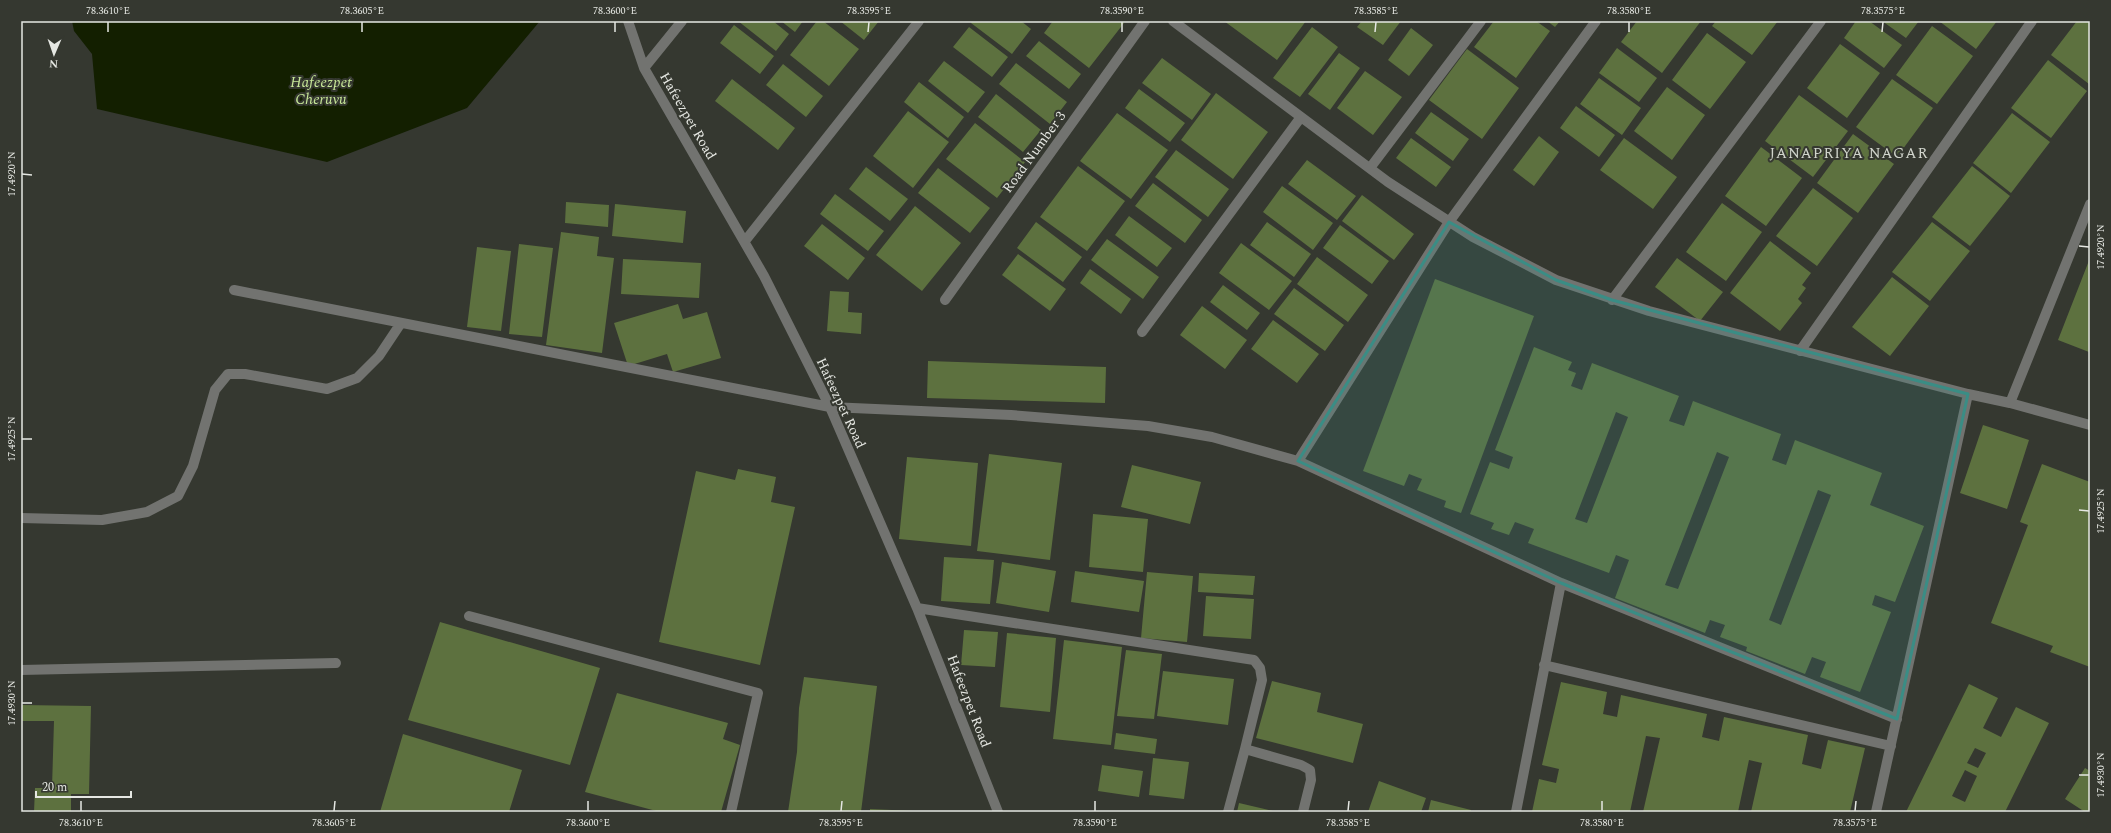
<svg xmlns="http://www.w3.org/2000/svg" width="2111" height="833" viewBox="0 0 2111 833" font-family="Spectral,serif">
	<style>
		.water { fill: #131f00 }
		.building { fill: #5d713f; fill-rule: evenodd }
		.lines { fill: none; stroke-linecap: round; stroke-linejoin: round }
		.minor { stroke: #727370; stroke-width: 10 }
		.marked { fill: #3a8d85; fill-opacity: 0.2; stroke: #3a8d85; stroke-width: 3; stroke-linejoin: round }
		.ticks { fill: none; stroke: #e5e7e2; stroke-width: 1.5 }
		.labels { text-anchor: middle; dominant-baseline: central; stroke-width: 4; stroke-linejoin: round; paint-order: stroke }
		.street-label { font-size: 14px; fill: #e5e7e2; stroke: #353830 }
		.water-label { font-size: 15px; font-style: italic; fill: #c7e798; stroke: #353830 }
		.neighbourhood-label { font-size: 15px; letter-spacing: 1px; fill: #d0d4cb; stroke: #353830 }
		.neatline { fill: none; stroke: #e5e7e2; stroke-width: 1.5 }
		.ticks-label { font-size: 10px; text-anchor: middle; fill: #e5e7e2 }
	</style>
	<rect width="100%" height="100%" fill="#353830"/>
	<path class="water" d="M72,21H540L467,108L327,162L97,109L92,54L74,31Z"/>
	<path class="building" d="M738,21H773L789,34L776,51Z
		M781,21H803L795,32Z
		M817,21H823L859,49L829,86L790,55Z
		M840,21H879L864,40Z
		M972,21H1021L1031,29L1012,54L971,23Z
		M1053,21H1122L1124,23L1089,68L1044,33Z
		M1224,21H1306L1277,60Z
		M1362,21H1401L1383,45L1357,27Z
		M1494,21H1536L1550,31L1516,78L1474,47Z
		M1547,21H1560L1555,27Z
		M1637,21H1701L1662,73L1621,42Z
		M1716,21H1778L1752,55L1712,26Z
		M1856,21H1869L1902,45L1884,68L1844,38Z
		M1882,21H1919L1906,38Z
		M1939,21H1997L1976,49Z
		M2077,21H2090L2089,84L2051,55Z
		M734,25L774,56L760,74L720,43Z
		M1932,26L1973,56L1937,104L1896,75Z
		M969,27L1008,57L992,77L953,47Z
		M1312,27L1338,47L1300,97L1273,78Z
		M1411,28L1433,45L1409,76L1388,60Z
		M1707,33L1746,62L1710,109L1672,80Z
		M1039,41L1081,74L1069,89L1026,56Z
		M1840,44L1880,73L1847,118L1807,88Z
		M1617,48L1657,78L1639,102L1599,73Z
		M1467,49L1519,88L1482,139L1429,100Z
		M1339,53L1360,68L1330,110L1308,94Z
		M1162,58L1211,94L1192,120L1142,83Z
		M2048,60L2087,91L2051,138L2011,108Z
		M944,61L985,92L968,113L928,81Z
		M1016,63L1067,102L1050,124L999,84Z
		M783,64L823,96L806,117L766,85Z
		M1365,71L1402,97L1373,135L1337,108Z
		M1599,78L1641,108L1622,135L1580,104Z
		M732,79L795,128L778,150L715,101Z
		M1892,79L1933,108L1897,157L1856,127Z
		M919,82L964,117L948,138L904,102Z
		M1667,87L1705,115L1672,160L1634,131Z
		M1139,89L1185,123L1170,142L1125,108Z
		M1216,93L1268,132L1233,179L1181,140Z
		M996,94L1041,130L1023,152L978,117Z
		M1799,95L1848,131L1813,177L1765,141Z
		M1576,106L1615,135L1599,157L1560,128Z
		M908,111L949,142L913,188L873,156Z
		M1431,112L1469,139L1453,161L1415,133Z
		M1117,113L1168,150L1131,199L1080,161Z
		M2012,113L2050,142L2011,193L1973,163Z
		M975,123L1025,162L997,198L946,159Z
		M1853,134L1894,164L1858,213L1817,183Z
		M1539,136L1559,152L1534,186L1513,170Z
		M1411,138L1451,167L1436,187L1396,158Z
		M1624,138L1677,177L1653,209L1600,170Z
		M1761,147L1802,178L1766,226L1725,196Z
		M1176,150L1229,189L1208,217L1155,177Z
		M1307,160L1356,196L1337,220L1288,184Z
		M1078,166L1125,201L1087,251L1040,217Z
		M1972,166L2010,196L1970,246L1932,217Z
		M866,167L908,199L890,221L849,189Z
		M938,168L990,208L970,233L918,193Z
		M1153,183L1202,220L1185,243L1135,206Z
		M1282,186L1333,223L1313,250L1263,212Z
		M1813,188L1853,218L1817,266L1776,236Z
		M835,194L884,231L868,251L820,214Z
		M1362,195L1414,234L1394,260L1342,221Z
		M566,202L609,205L608,227L565,223Z
		M1722,203L1762,232L1726,281L1686,252Z
		M615,204L686,211L683,243L612,236Z
		M915,206L961,243L922,291L876,255Z
		M1129,216L1172,248L1157,267L1115,235Z
		M1036,222L1082,257L1063,282L1017,248Z
		M1267,222L1311,254L1294,277L1250,245Z
		M1932,222L1970,251L1930,301L1892,272Z
		M822,224L865,258L848,280L804,246Z
		M1340,225L1389,261L1372,284L1323,248Z
		M561,232L599,237L597,256L614,258L602,353L546,345Z
		M1107,239L1159,277L1143,299L1091,260Z
		M1770,241L1811,273L1802,285L1806,288L1798,299L1802,303L1780,331L1730,293Z
		M1241,243L1292,281L1269,310L1219,273Z
		M519,244L553,248L542,337L509,334Z
		M477,247L511,251L501,331L467,327Z
		M1018,254L1066,289L1050,311L1002,275Z
		M1317,257L1368,295L1348,322L1297,284Z
		M1677,258L1723,292L1700,321L1655,287Z
		M2090,258V348L2089,352L2058,340Z
		M623,259L701,263L699,298L621,294Z
		M1090,269L1131,299L1121,314L1080,283Z
		M1892,277L1929,306L1890,356L1852,327Z
		M1435,279L1534,316L1461,513L1444,507L1446,501L1417,490L1422,479L1409,474L1404,486L1363,471Z
		M1223,285L1260,313L1247,330L1210,302Z
		M1294,288L1344,325L1325,351L1274,314Z
		M830,291L849,292L848,312L862,313L861,334L827,331Z
		M678,304L683,319L707,312L721,358L673,372L667,354L628,366L614,323Z
		M1202,306L1247,340L1225,369L1180,335Z
		M1273,320L1319,354L1297,383L1251,349Z
		M1534,347L1572,362L1568,370L1576,373L1571,386L1582,390L1592,363L1679,396L1669,421L1684,426L1693,401L1781,434L1772,460L1786,465L1795,440L1882,473L1870,505L1924,526L1895,602L1875,595L1872,605L1891,612L1860,692L1820,677L1826,662L1812,657L1805,674L1746,651L1747,647L1720,637L1725,625L1710,620L1705,633L1615,598L1629,560L1616,555L1609,573L1528,543L1534,529L1515,522L1509,535L1491,529L1494,523L1470,514L1490,462L1509,469L1513,457L1495,450ZM1616,412L1628,417L1587,523L1575,519ZM1717,452L1729,457L1678,589L1665,585ZM1818,490L1831,495L1781,625L1769,620Z
		M928,361L1106,367L1105,403L927,398Z
		M1983,425L2029,440L2007,509L1960,493Z
		M989,454L1062,463L1050,560L977,551Z
		M907,457L978,463L971,546L899,539Z
		M2042,464L2090,482V667L2050,652L2053,646L1991,623L2028,525L2020,522Z
		M1132,465L1201,482L1190,524L1121,507Z
		M738,469L776,477L771,502L795,507L760,665L659,642L696,471L735,480Z
		M1093,514L1148,519L1143,572L1089,567Z
		M944,557L994,560L990,604L941,601Z
		M1002,562L1056,571L1049,612L996,603Z
		M1075,571L1144,581L1139,612L1071,602Z
		M1147,572L1193,576L1187,642L1141,638Z
		M1199,573L1255,576L1253,595L1198,592Z
		M1206,596L1254,599L1251,639L1203,636Z
		M440,622L600,668L570,765L408,720Z
		M964,630L998,632L995,667L961,665Z
		M1007,633L1056,638L1050,712L1000,707Z
		M1064,640L1122,647L1111,745L1053,739Z
		M1126,650L1162,654L1154,719L1117,716Z
		M1163,671L1234,679L1228,725L1157,716Z
		M804,677L877,686L861,812H788L797,752L799,708Z
		M1272,681L1321,693L1317,712L1363,724L1353,763L1256,738Z
		M1561,682L1607,692L1603,714L1617,717L1621,695L1707,714L1702,737L1719,741L1724,717L1808,735L1802,764L1821,769L1828,740L1865,748L1850,812H1751L1762,763L1749,760L1738,812H1643L1660,738L1646,736L1630,812H1532L1539,779L1556,783L1559,769L1542,765Z
		M1969,684L1998,698L1983,728L2001,737L2016,707L2049,723L2005,812H1906ZM1975,748L1986,753L1978,768L1967,763ZM1965,770L1977,776L1965,802L1952,796Z
		M617,693L728,723L723,739L740,745L721,812H660L585,792Z
		M21,705L91,706L89,794H71V812H34L35,788H52L54,721H21Z
		M1116,733L1157,739L1155,754L1114,749Z
		M403,734L522,770L509,812H380Z
		M1153,758L1189,762L1184,799L1149,795Z
		M1102,765L1143,771L1139,797L1098,791Z
		M2085,768L2090,771V812H2085L2065,799Z
		M1379,781L1426,798L1421,812H1368Z
		M1431,800L1471,810V812H1428Z
		M1239,803L1273,811V812H1237Z
		M870,809L914,811V812H870Z"/>
	<g class="lines">
		<path class="minor" d="M628,21L644,68L764,276L830,407L917,608L998,812
			M1173,21L1388,182L1473,237L1556,280L1649,311L1968,394L2010,403L2090,425
			M644,68L682,21
			M1370,168L1481,21
			M745,241L919,21
			M234,290L830,407L1011,415L1148,426L1212,437L1298,461L1561,583L1897,719
			M945,300L1145,21
			M1612,300L1821,21
			M1142,332L1301,117
			M1800,351L2032,21
			M2010,403L2090,204
			M1298,461L1449,222L1596,21
			M21,518L102,520L147,512L178,496L193,466L215,390L228,374H245L327,389L357,378L379,356L401,323
			M917,608L1254,660L1260,668L1262,680L1245,749L1301,765L1310,770L1311,780L1303,812
			M469,616L758,693L731,812
			M1544,665L1891,746
			M21,670L336,663
			M1228,812L1245,749
			M1516,812L1561,583
			M1876,812L1968,394"/>
	</g>
	<path class="marked" d="M1449,222L1556,280L1612,300L1968,394L1897,719L1561,583L1298,461Z"/>
	<path class="ticks" d="M108,32V22M362,32V22M615,32V22M868,32L869,22M1122,32V22M1375,32L1376,22M1629,32V22M1882,32L1883,22M22,174L32,175M2079,246L2089,247M22,439H32M2079,510L2089,511M22,703H32M2079,775H2089M81,811V801M334,811L335,801M588,811V801M841,811L842,801M1095,811V801M1348,811L1349,801M1602,811V801M1855,811L1856,801"/>
	<g class="labels">
		<g class="street-label">
			<text transform="translate(688 116) rotate(60)">Hafeezpet Road</text>
			<text transform="translate(1034 152) rotate(-54)">Road Number 3</text>
			<text transform="translate(841 403) rotate(65)">Hafeezpet Road</text>
			<text transform="translate(969 701) rotate(69)">Hafeezpet Road</text>
		</g>
		<g class="water-label">
			<text x="321" y="82">Hafeezpet<tspan x="321" dy="17">Cheruvu</tspan></text>
		</g>
		<g class="neighbourhood-label">
			<text x="1849" y="153">JANAPRIYA NAGAR</text>
		</g>
	</g>
	<rect width="2111" height="833" fill="none" stroke="#353830" stroke-width="44"/>
	<g transform="translate(54 54) rotate(182)" stroke="#353830" stroke-width="3" paint-order="stroke">
	<path d="M0-3L7 15L0 10L-7 15Z" fill="#e5e7e2"/>
	<text y="-6" font-size="11" font-weight="bold" text-anchor="middle" fill="#e5e7e2">N</text>
	</g>
	<path d="M36 791v6h95v-6" fill="none" stroke="#e5e7e2" stroke-width="2"/>
	<text x="42" y="791" font-size="12" fill="#e5e7e2" stroke="#353830" stroke-width="3" paint-order="stroke">20 m</text>
	<rect x="22" y="22" width="2067" height="789" class="neatline"/>
	<g class="ticks-label">
		<text x="108" y="14">78.3610°E</text>
		<text x="362" y="14">78.3605°E</text>
		<text x="615" y="14">78.3600°E</text>
		<text x="869" y="14">78.3595°E</text>
		<text x="1122" y="14">78.3590°E</text>
		<text x="1376" y="14">78.3585°E</text>
		<text x="1629" y="14">78.3580°E</text>
		<text x="1883" y="14">78.3575°E</text>
		<text transform="translate(11 174) rotate(-90)" y="4">17.4920°N</text>
		<text transform="translate(2100 247) rotate(-90)" y="4">17.4920°N</text>
		<text transform="translate(11 439) rotate(-90)" y="4">17.4925°N</text>
		<text transform="translate(2100 511) rotate(-90)" y="4">17.4925°N</text>
		<text transform="translate(11 703) rotate(-90)" y="4">17.4930°N</text>
		<text transform="translate(2100 775) rotate(-90)" y="4">17.4930°N</text>
		<text x="81" y="826">78.3610°E</text>
		<text x="334" y="826">78.3605°E</text>
		<text x="588" y="826">78.3600°E</text>
		<text x="841" y="826">78.3595°E</text>
		<text x="1095" y="826">78.3590°E</text>
		<text x="1348" y="826">78.3585°E</text>
		<text x="1602" y="826">78.3580°E</text>
		<text x="1855" y="826">78.3575°E</text>
	</g>
</svg>
